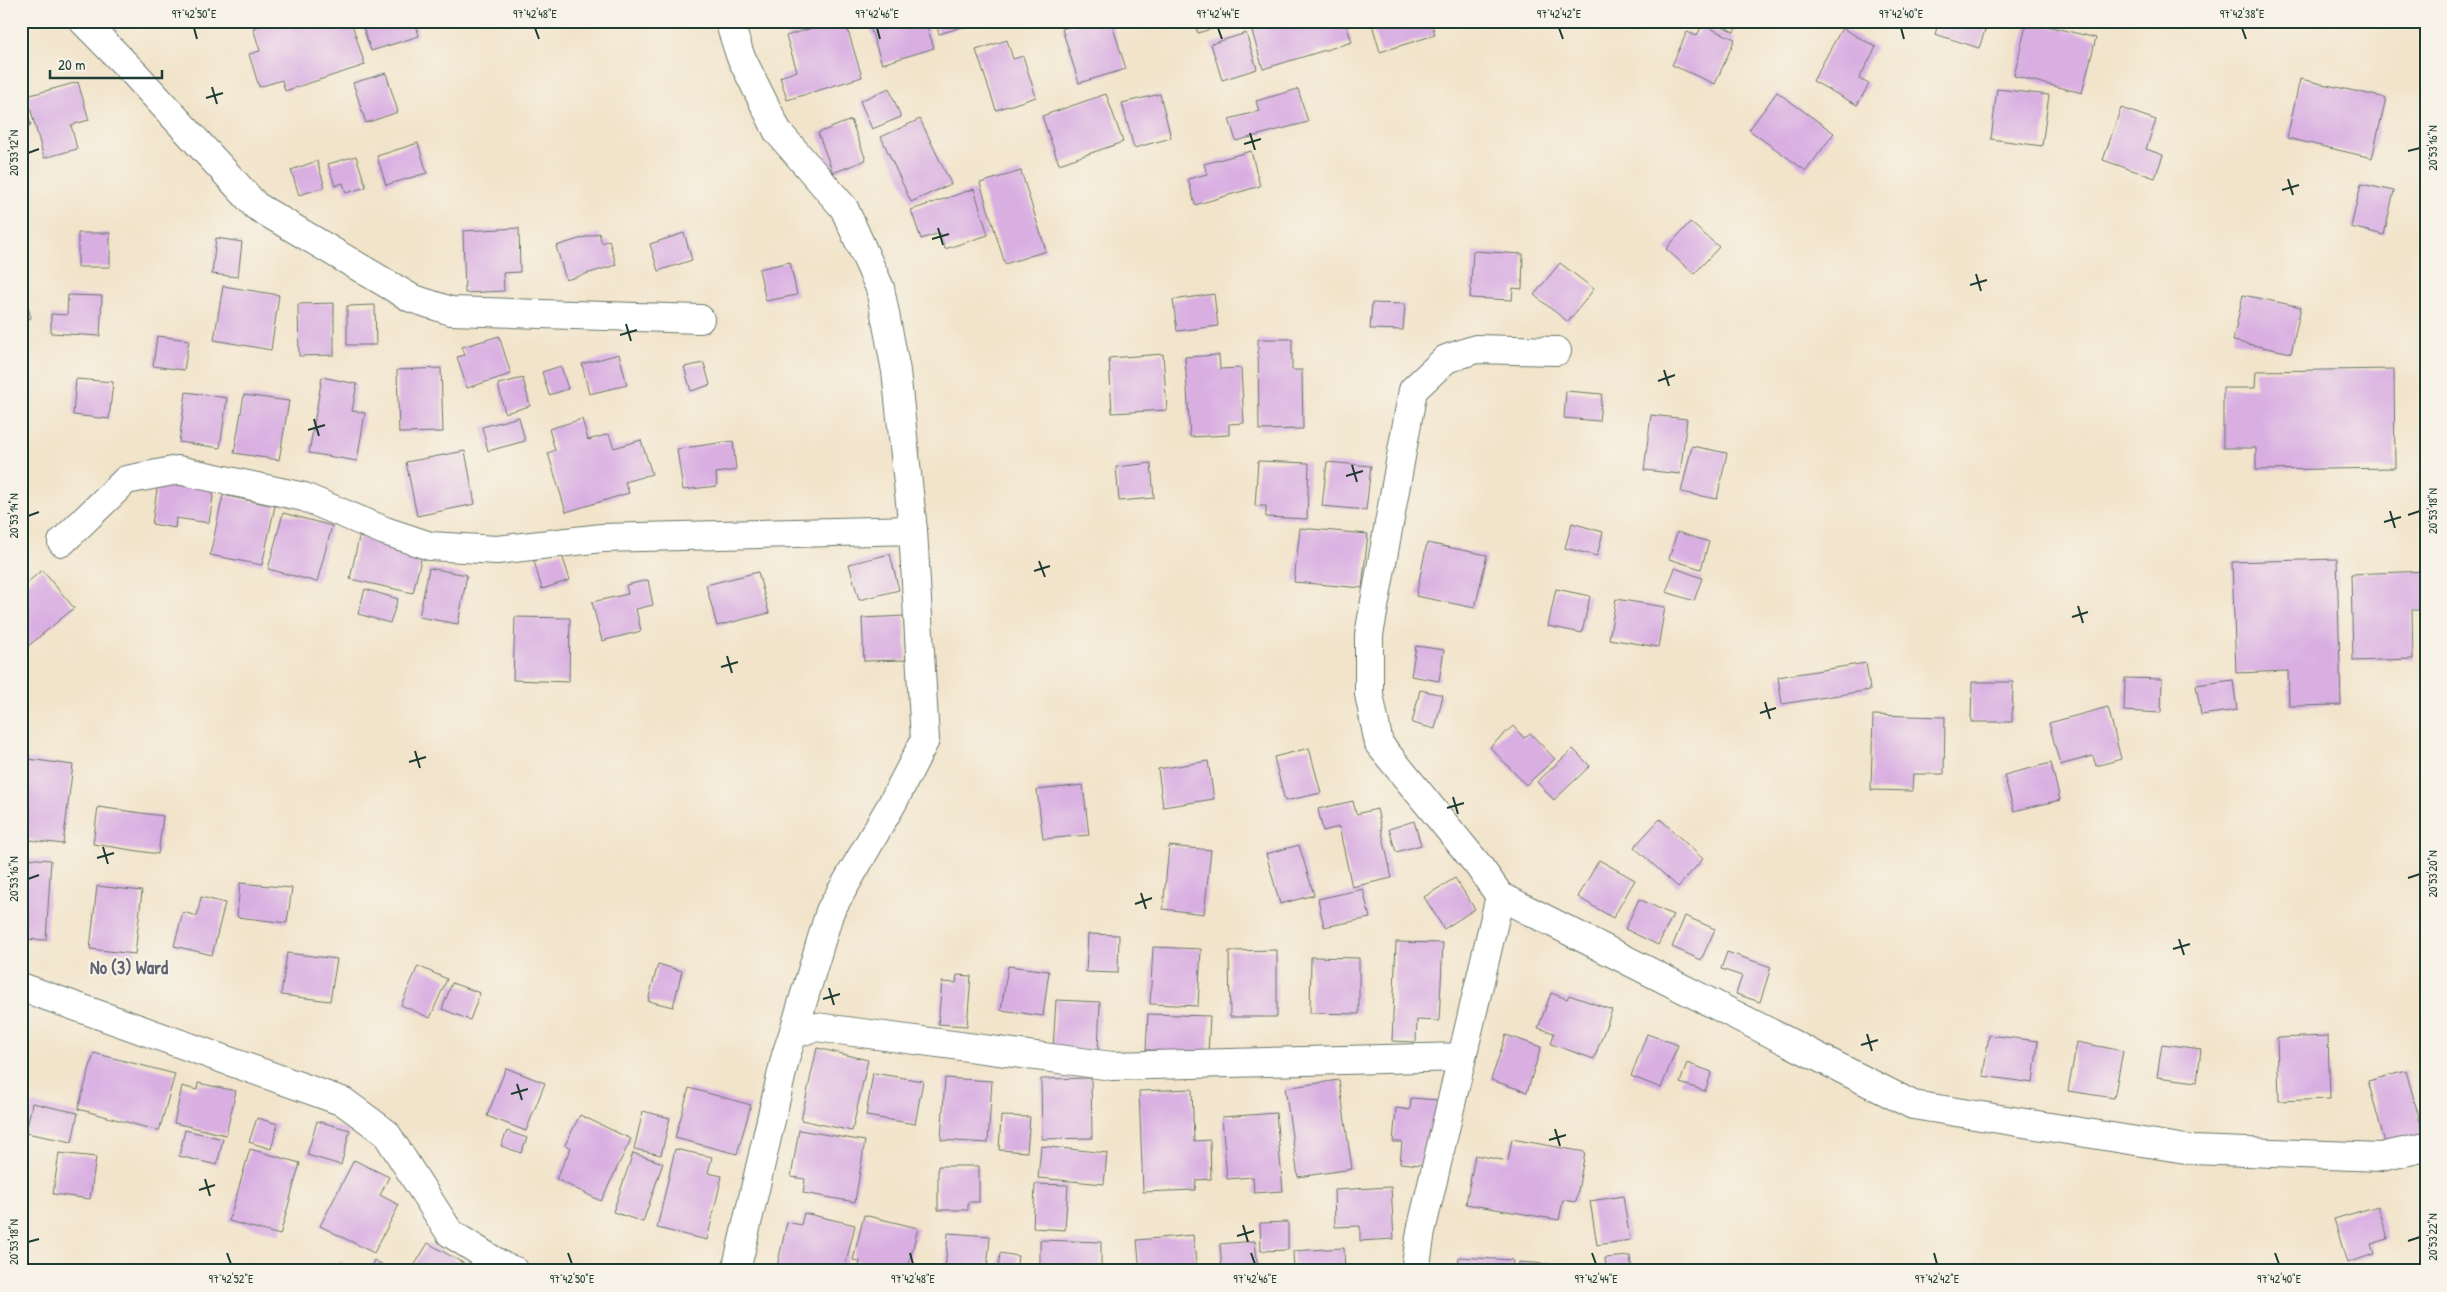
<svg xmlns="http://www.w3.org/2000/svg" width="2447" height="1292" viewBox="0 0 2447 1292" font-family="'Patrick Hand',sans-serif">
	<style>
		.building { fill: #d9afe2 }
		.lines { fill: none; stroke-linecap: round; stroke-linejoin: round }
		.minor-casing { stroke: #697769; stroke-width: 30 }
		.minor { stroke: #fff; stroke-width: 28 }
		.ticks { fill: none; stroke: #1f3d34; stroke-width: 2 }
		.labels { text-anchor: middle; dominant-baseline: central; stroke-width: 4; stroke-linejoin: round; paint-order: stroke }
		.quarter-label { font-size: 18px; font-weight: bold; fill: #606571; stroke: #f7f3e8 }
		.neatline { fill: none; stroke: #1f3d34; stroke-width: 2 }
		.ticks-label { font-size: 12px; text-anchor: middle; fill: #1f3d34 }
	</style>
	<rect width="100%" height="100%" fill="#f7f3e8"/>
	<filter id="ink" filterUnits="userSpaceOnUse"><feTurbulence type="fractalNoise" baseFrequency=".02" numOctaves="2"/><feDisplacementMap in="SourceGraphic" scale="10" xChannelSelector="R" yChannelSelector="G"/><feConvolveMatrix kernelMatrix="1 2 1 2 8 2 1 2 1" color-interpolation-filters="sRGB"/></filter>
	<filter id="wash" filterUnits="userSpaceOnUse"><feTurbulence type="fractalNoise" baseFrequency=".0096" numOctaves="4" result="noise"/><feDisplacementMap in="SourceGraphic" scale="20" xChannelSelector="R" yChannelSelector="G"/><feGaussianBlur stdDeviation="1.12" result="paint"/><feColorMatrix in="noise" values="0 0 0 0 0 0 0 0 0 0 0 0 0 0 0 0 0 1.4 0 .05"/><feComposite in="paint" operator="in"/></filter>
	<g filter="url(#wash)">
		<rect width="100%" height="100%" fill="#f2e4cb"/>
		<g id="blocks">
			<path class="building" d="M273,21H351L365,65L285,91L282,80L259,87L249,54L260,51L253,28Z
				M361,21H415L419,36L371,51Z
				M834,21H845L862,77L787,100L780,77L797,71L786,36Z
				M868,21H925L934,48L882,64Z
				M935,21H979V22L939,34Z
				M1087,21H1111L1126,69L1079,83L1062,29Z
				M1194,21H1233V22L1198,33Z
				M1249,21H1345L1352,42L1263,69Z
				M1371,21H1431L1435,35L1380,52Z
				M1712,21H1739L1734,32Z
				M1939,21H1988L1979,48L1935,34Z
				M2027,21L2096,38L2082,93L2014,76Z
				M1702,25L1735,39L1715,84L1672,65L1687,32L1697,36Z
				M1842,28L1876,47L1859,79L1869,84L1857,105L1813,81Z
				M1246,33L1257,69L1222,80L1211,44Z
				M1007,40L1013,59L1023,56L1036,97L996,110L976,50Z
				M386,73L398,112L366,123L353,83Z
				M2300,79L2386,98L2372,158L2287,138Z
				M78,82L89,120L71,125L77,149L44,158L27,96Z
				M889,88L901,117L872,129L860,101Z
				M1298,89L1308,122L1236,141L1229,119L1259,111L1256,101Z
				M1997,89L2049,95L2042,146L1991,139Z
				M1777,92L1834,133L1806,171L1749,130Z
				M21,94L31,125L21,128Z
				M1106,94L1123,142L1059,164L1042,116Z
				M1160,94L1171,138L1134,148L1122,103Z
				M2121,108L2156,120L2146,149L2163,155L2155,178L2103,160Z
				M920,119L951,184L911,202L881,137Z
				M851,120L866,160L833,173L818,133Z
				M418,143L427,173L386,185L377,156Z
				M1251,151L1260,186L1195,205L1188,179L1207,174L1204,164Z
				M356,156L366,187L346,193L343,183L335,186L328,164Z
				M317,161L325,187L299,195L291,170Z
				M1021,171L1046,251L1005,264L980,183Z
				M2361,184L2394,191L2384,235L2351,227Z
				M974,189L988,235L945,249L940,233L921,239L911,210Z
				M1690,222L1719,247L1694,274L1666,249Z
				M519,228L520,272L503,273L504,291L465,293L463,231Z
				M78,233H110V267H78Z
				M599,233L602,243L609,240L616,265L566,280L556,246Z
				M684,233L692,260L658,271L650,244Z
				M216,238L242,242L238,277L212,274Z
				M1473,251L1523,254L1522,289L1513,288L1512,300L1470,298Z
				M790,262L797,295L766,301L759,269Z
				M1560,263L1594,289L1568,322L1534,295Z
				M223,286L279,295L271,350L214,340Z
				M24,292L31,318L21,321V293Z
				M1214,294L1218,326L1177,331L1173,300Z
				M68,295L102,296L100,336L51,333V314L67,315Z
				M2243,295L2301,307L2291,353L2233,341Z
				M334,303V355L299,356L298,304Z
				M1372,303L1405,304L1403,330L1370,329Z
				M375,305L376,345H347V306Z
				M157,336L189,340L184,370L153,366Z
				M499,336L511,374L467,388L457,357L465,355L462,347Z
				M1258,339H1292V370H1302L1303,429L1259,430Z
				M619,354L627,385L589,394L582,364Z
				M1163,354L1167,410L1112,413L1109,358Z
				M1219,355L1220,369L1241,368L1244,423L1229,424V435L1190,437L1185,357Z
				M704,363L710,385L691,391L684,367Z
				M561,366L568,389L549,395L542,372Z
				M441,368L443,432L399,433L397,370Z
				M2394,369L2395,468L2256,470V448H2223V388H2255L2256,371Z
				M322,377L357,384L352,411L365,413L357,461L309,453Z
				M523,378L530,406L505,413L498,384Z
				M76,379L113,382L109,419L73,415Z
				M1566,391L1602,394L1599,421L1564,418Z
				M186,392L227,398L220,448L179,442Z
				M244,395L289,401L279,460L234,453Z
				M1651,415L1687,419L1680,474L1644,470Z
				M519,417L525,441L488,451L482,427Z
				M582,419L588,440L609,434L614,448L641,440L652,474L625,482L629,493L566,512L548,453L555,450L549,429Z
				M733,441L736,470L716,473L717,486L683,490L677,449Z
				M1692,446L1727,453L1717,499L1681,492Z
				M465,451L475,504L417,516L406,462Z
				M1258,461L1309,463L1307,519L1266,517V506H1255Z
				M1327,462L1371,466L1366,510L1322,506Z
				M1151,463L1154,498L1119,501L1116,467Z
				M158,482L214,490L209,523L176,518L175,528L152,524Z
				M223,495L275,506L262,565L210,555Z
				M283,513L332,526L317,582L268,569Z
				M1572,523L1603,532L1597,556L1565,548Z
				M1300,528L1368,534L1362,588L1294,582Z
				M1677,532L1709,542L1701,569L1669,559Z
				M359,537L423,551L413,593L350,579Z
				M1427,543L1487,555L1475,608L1416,596Z
				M561,552L570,580L542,589L534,561Z
				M890,554L899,590L859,600L849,564Z
				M2337,559L2341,705L2289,706L2288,671L2236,673L2232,562Z
				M429,568L467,575L458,624L419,617Z
				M1675,568L1702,578L1694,601L1666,592Z
				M42,570L74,608L21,652V588Z
				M2426,571V610H2412L2413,659L2353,661L2351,574Z
				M758,572L769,613L717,626L706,585Z
				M648,580L653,605L636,609L641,631L602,641L592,602L628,594L626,585Z
				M365,589L398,599L390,623L358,614Z
				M1556,589L1590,596L1582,633L1548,626Z
				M1616,599L1665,607L1658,647L1609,639Z
				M904,616L906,660L864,661L862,618Z
				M515,617L570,618L569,682L513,680Z
				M1416,646L1444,650L1439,681L1411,676Z
				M1866,663L1870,690L1782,704L1778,677Z
				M2125,678L2162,679L2161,713L2124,711Z
				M2233,680L2237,710L2201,715L2196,685Z
				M1972,682H2013L2012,722H1971Z
				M1420,690L1443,695L1435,729L1412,723Z
				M2108,707L2121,759L2096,766L2093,756L2060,765L2049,723Z
				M1873,715L1945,717L1944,774H1913L1912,791L1871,790Z
				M1513,726L1524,738L1530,733L1555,759L1526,785L1490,747Z
				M1309,748L1321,793L1285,801L1274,757Z
				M1573,749L1590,766L1554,800L1537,782Z
				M21,758L73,765L63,844L21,839Z
				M1208,761L1214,799L1163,807L1158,769Z
				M2051,763L2060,800L2014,811L2004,775Z
				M1083,785L1089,835L1043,839L1037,790Z
				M1353,801L1356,814L1377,809L1392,878L1352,887L1339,827L1323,831L1318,809Z
				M98,807L163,816L158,854L93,844Z
				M1660,819L1703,859L1678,887L1634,847Z
				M1414,821L1421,845L1396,852L1389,829Z
				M1299,845L1314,895L1280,904L1266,854Z
				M1169,846L1211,850L1204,914L1163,909Z
				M21,858L51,860L46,940L21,939Z
				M1599,860L1635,880L1613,918L1578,897Z
				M1455,878L1475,909L1444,929L1424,897Z
				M240,883L292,888L287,923L237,917Z
				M97,886L142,891L135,954L90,949Z
				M1363,889L1370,918L1324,927L1318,899Z
				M201,897L225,903L212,955L174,946L183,912L197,916Z
				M1639,899L1673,915L1658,945L1625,929Z
				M1685,916L1715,929L1701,960L1672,947Z
				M1088,934L1119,935L1118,973L1086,972Z
				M1396,942L1443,943L1439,1021L1417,1020L1416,1042L1392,1041Z
				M1153,947L1201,949L1198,1006L1150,1004Z
				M1277,950V1017H1230L1229,951Z
				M1727,952L1771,967L1760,1002L1736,994L1742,976L1721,969Z
				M287,953L337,959L330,1001L281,995Z
				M1311,957L1359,958V1014L1310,1013Z
				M658,964L682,971L673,1007L648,1001Z
				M418,966L447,979L430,1018L401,1005Z
				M1008,966L1049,971L1043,1016L1001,1010Z
				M957,975L971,976L967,1026L938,1024L942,982L956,983Z
				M452,983L480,993L470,1020L442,1009Z
				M1551,993L1567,999L1569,995L1612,1010L1594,1059L1551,1044L1554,1033L1538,1028Z
				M1056,1000L1100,1002L1098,1051L1053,1049Z
				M1148,1014L1210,1016L1208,1052L1146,1050Z
				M1647,1034L1678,1045L1661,1088L1631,1076Z
				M1506,1035L1541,1047L1527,1092L1491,1080Z
				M1989,1035L2038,1041L2033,1083L1983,1076Z
				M2328,1036L2330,1099L2279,1101L2277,1038Z
				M2077,1042L2123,1051L2114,1098L2068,1091Z
				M2162,1044L2201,1049L2197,1082L2157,1077Z
				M21,1048H28L22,1087H21Z
				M817,1048L868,1060L852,1131L801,1120Z
				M94,1053L175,1074L159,1131L78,1109Z
				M1687,1063L1712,1072L1705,1091L1680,1083Z
				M506,1068L545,1083L526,1131L487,1116Z
				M2406,1071L2425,1139L2387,1150L2368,1081Z
				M873,1073L923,1081L915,1124L866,1116Z
				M945,1078L992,1081L988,1143L941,1140Z
				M1091,1078L1092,1138L1042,1139L1041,1079Z
				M1339,1080L1352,1169L1298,1177L1285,1088Z
				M198,1083L236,1091L226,1135L174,1123L182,1086L197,1090Z
				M689,1088L751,1105L737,1154L675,1138Z
				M1192,1089L1194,1141L1210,1140L1211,1179L1196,1180L1195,1190L1143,1192L1139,1091Z
				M1411,1098L1438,1100L1431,1166L1400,1163L1402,1142H1393L1396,1108L1410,1110Z
				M32,1103L78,1113L72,1142L26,1133Z
				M643,1111L670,1118L661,1155L634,1149Z
				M1276,1113L1283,1191L1254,1193L1253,1177L1227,1179L1222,1117Z
				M580,1115L631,1139L601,1201L556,1179L571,1148L565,1145Z
				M1001,1116L1030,1117L1027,1152L999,1150Z
				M257,1118L278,1124L271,1149L249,1142Z
				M317,1121L350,1130L341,1165L307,1155Z
				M185,1130L223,1139L217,1165L179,1156Z
				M799,1130L865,1141L855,1202L803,1193L805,1179L791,1177Z
				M507,1131L527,1138L521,1153L501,1146Z
				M1512,1139L1585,1152L1576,1202L1563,1200L1559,1220L1466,1204L1475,1155L1508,1161Z
				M1041,1146L1107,1153L1104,1184L1038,1178Z
				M250,1149L300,1163L280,1235L229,1221Z
				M675,1149L712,1157L708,1173L722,1176L707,1240L657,1228Z
				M59,1153L96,1157L90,1199L53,1194Z
				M633,1153L663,1163L643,1222L613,1212Z
				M354,1160L389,1177L380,1195L399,1205L374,1253L320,1226Z
				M938,1166H979V1202H968V1210H938Z
				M1035,1184L1068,1185L1065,1230L1033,1228Z
				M1391,1187L1394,1239L1360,1241V1226L1335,1227L1334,1190Z
				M1623,1196L1630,1240L1597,1245L1590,1201Z
				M2378,1206L2388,1239L2371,1244L2374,1254L2347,1263L2334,1219Z
				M804,1213L855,1225L844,1271H776L787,1222L801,1225Z
				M864,1215L918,1228L907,1271H858L860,1261L853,1260Z
				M1288,1222V1250L1261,1251L1260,1223Z
				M948,1233L990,1236L987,1271H945Z
				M1193,1235L1197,1271H1140L1137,1240Z
				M1040,1240L1101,1242V1271H1040Z
				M1255,1241L1258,1271H1222L1220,1244Z
				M428,1243L477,1271H411Z
				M1344,1248L1345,1271H1294L1293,1251Z
				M1000,1253L1018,1256L1016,1271H998Z
				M1630,1256L1632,1271H1606L1605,1258Z
				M1459,1257L1513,1260L1512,1271H1458Z
				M374,1260L394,1271H369Z
				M341,1262L358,1271H336Z
				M1519,1262L1550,1264V1271H1518Z"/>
		</g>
	</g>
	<g filter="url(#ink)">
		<use href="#blocks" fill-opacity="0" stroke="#697769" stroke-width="1"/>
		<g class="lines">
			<defs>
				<path id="minor" d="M83,21L134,73L256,206L411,298L451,311L700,319
					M729,21L740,55L778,132L844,208L880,288L896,371L913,530L925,740L893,802L830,911L793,1034
					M62,542L126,480L178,470L304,497L385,531L430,546L497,550L602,538L913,530
					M1500,896L1913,1105L2192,1150L2381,1157L2426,1147
					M21,987L344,1102L386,1133L450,1233L504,1267L515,1271
					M736,1271L786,1055L793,1034L816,1027L1112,1066L1462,1057
					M1415,1271L1421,1231L1500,896L1478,865L1379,744L1369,694V635L1413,390L1446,359L1476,349L1557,351"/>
			</defs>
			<use href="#minor" class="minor-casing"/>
			<use href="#minor" class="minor"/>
		</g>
	</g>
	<path class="ticks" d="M194,28L197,39M535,28L539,39M877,28L880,39M1218,28L1222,39M1559,28L1563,39M1901,28L1904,39M2242,28L2246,39M212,87L217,104M206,98L223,93M1250,133L1255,150M1244,144L1261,139M2408,151L2420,148M28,153L39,149M2288,179L2293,195M2282,190L2299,185M938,228L943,245M932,239L949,234M1976,274L1981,291M1970,285L1987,280M626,324L631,341M620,335L637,330M1664,370L1669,386M1658,381L1675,375M314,419L319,436M308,430L325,425M1352,465L1357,482M1346,476L1363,471M2390,511L2395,528M2408,515L2420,511M28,516L39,512M2384,522L2401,517M1039,561L1045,577M1034,571L1050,566M2078,606L2083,623M2072,617L2088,612M727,656L732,673M721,667L738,662M1765,702L1770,719M1760,713L1776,708M415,751L420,768M409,762L426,757M1453,797L1458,814M1447,808L1464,803M103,847L108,864M97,858L114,853M2408,878L2420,874M28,879L39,875M1141,893L1146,909M1135,904L1152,898M2179,939L2184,955M2173,949L2190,944M829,988L834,1005M823,999L840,994M1867,1034L1872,1051M1861,1045L1878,1040M517,1084L522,1100M511,1094L528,1089M1555,1129L1560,1146M1549,1140L1566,1135M205,1179L210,1196M199,1190L215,1185M1243,1225L1248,1242M1237,1236L1254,1231M2408,1241L2420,1237M28,1242L39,1239M227,1253L231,1264M568,1253L572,1264M910,1253L913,1264M1251,1253L1255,1264M1592,1253L1596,1264M1934,1253L1937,1264M2275,1253L2279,1264"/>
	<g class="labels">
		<g class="quarter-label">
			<text x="129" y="967">No (3) Ward</text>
		</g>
	</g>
	<rect width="2447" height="1292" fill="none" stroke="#f7f3e8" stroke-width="55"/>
	<path d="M50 70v8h112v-8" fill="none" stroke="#1f3d34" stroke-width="2.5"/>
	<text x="58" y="70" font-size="15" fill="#1f3d34" stroke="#f7f3e8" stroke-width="4" paint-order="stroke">20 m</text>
	<rect x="28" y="28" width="2392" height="1236" class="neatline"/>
	<g class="ticks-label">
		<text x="194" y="18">97°42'50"E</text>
		<text x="535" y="18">97°42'48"E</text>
		<text x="877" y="18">97°42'46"E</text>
		<text x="1218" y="18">97°42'44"E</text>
		<text x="1559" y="18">97°42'42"E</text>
		<text x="1901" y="18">97°42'40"E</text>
		<text x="2242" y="18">97°42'38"E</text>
		<text transform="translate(2433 148) rotate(-90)" y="4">20°53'16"N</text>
		<text transform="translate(14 153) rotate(-90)" y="4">20°53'12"N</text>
		<text transform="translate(2433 511) rotate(-90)" y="4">20°53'18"N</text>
		<text transform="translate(14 516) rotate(-90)" y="4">20°53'14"N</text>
		<text transform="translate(2433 874) rotate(-90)" y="4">20°53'20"N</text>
		<text transform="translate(14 879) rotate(-90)" y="4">20°53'16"N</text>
		<text transform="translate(2433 1237) rotate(-90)" y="4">20°53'22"N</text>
		<text transform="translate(14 1242) rotate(-90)" y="4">20°53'18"N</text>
		<text x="231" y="1283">97°42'52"E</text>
		<text x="572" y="1283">97°42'50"E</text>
		<text x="913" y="1283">97°42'48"E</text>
		<text x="1255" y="1283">97°42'46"E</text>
		<text x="1596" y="1283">97°42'44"E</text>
		<text x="1937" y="1283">97°42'42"E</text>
		<text x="2279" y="1283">97°42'40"E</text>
	</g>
</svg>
